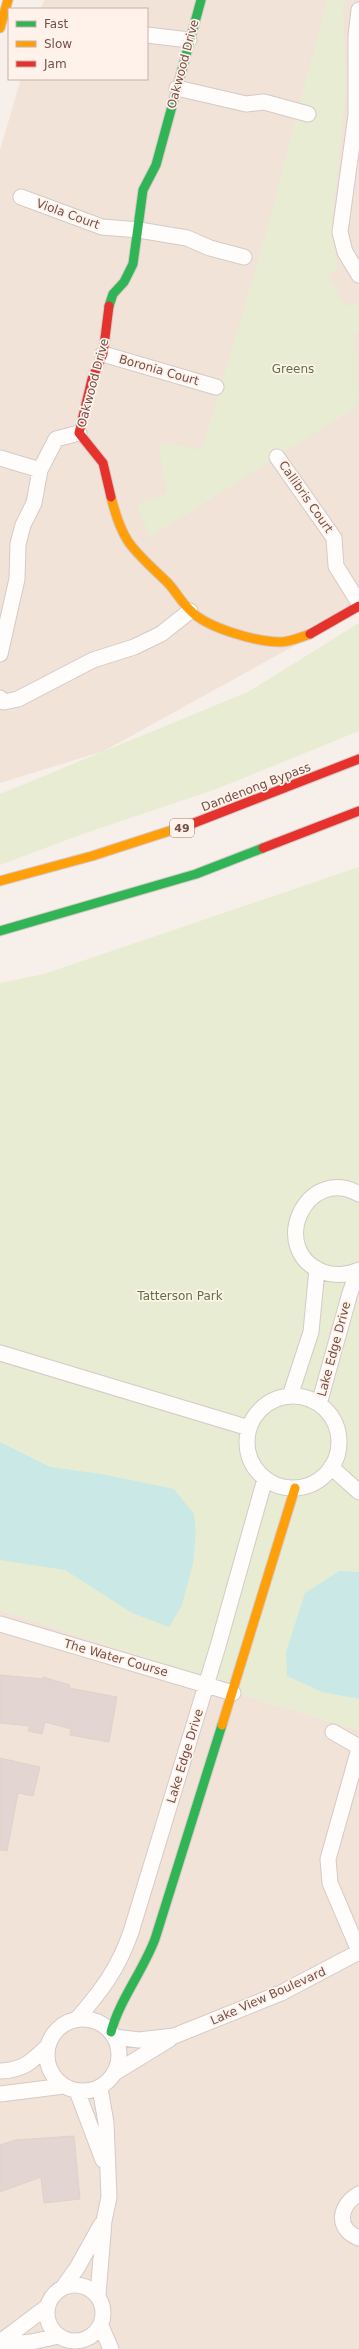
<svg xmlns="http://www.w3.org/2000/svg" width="359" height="2349" viewBox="0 0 359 2349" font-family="'DejaVu Sans',sans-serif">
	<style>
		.residential { fill: #f2e3d9 }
		.green { fill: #e7ecd3 }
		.water { fill: #cae9e6 }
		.building { fill: #e3d5d1; stroke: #e0d1cb }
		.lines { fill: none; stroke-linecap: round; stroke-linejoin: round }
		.street-casing { stroke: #d5cac6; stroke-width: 17 }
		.fast-casing { stroke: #d6cac6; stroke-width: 11 }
		.slow-casing { stroke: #d6cac6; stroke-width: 11 }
		.jam-casing { stroke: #d6cac6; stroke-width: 11 }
		.street { stroke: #fefdfc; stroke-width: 15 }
		.fast { stroke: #30b455; stroke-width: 9 }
		.slow { stroke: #ff9f0a; stroke-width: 9 }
		.jam { stroke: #e5322d; stroke-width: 9 }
		.labels { text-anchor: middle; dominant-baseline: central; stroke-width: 3.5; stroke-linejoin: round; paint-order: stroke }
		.shield { fill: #fff2ea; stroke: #9e8179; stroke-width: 1 }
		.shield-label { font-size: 11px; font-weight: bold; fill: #755048 }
		.street-label { font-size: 12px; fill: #755048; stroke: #fff2ea }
		.park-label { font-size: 12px; fill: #59753d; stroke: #fff2ea }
	</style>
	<rect width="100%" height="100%" fill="#f7efe9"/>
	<path class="residential" d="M44,0H359V610L104,751L0,783V150L21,79H147V9H41Z
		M0,1610L180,1669L256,1699L359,1730V2349H0Z"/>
	<path class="green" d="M327,0H345L343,10L346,89L332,221L337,269L328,276L345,306L359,303V334H356L359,405L150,537L137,505L166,493C167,475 156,457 162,442L202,450L266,233Z
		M359,623V731L219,788L77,836L0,865V794L248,692Z
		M359,867V1730L256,1699L180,1669L0,1610V983L44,974Z"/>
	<path class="water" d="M0,1442L50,1467L101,1474L174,1489L194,1514L196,1533L193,1564L182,1605L169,1627L132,1613L65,1570L0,1560Z
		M339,1571L359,1572V1699L322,1692L287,1676L286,1652L305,1593Z"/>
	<path class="building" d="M0,1675L43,1679V1677L70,1685L69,1688L117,1697L109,1742L70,1735L71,1729L45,1722L42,1734L28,1731L30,1726L0,1723Z
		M0,1758L40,1767L33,1796L18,1793L7,1851L0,1850Z
		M74,2136L80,2199L44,2203L41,2177L0,2192V2145L15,2140Z"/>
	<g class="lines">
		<defs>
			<path id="street" d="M359,10L356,36V115L340,232L345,252L359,275
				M147,35L189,40
				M177,88L246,104L264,102L308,114
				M21,197L102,227L139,230L187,238L210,248L244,257
				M103,354L216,387
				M277,457L334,538L336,566L359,603
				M0,458L40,470
				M0,654L17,579L18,544L23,525L34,503L40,470L56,439L79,433
				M0,698L4,702L18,699L93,660L134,647L161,634L190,611
				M359,1194C306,1164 267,1250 323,1272C334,1276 348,1275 359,1270
				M0,1353L249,1428
				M290,1396L311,1332L317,1269
				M247 1442a46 46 0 1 1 92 0a46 46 0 1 1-92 0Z
				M319,1404L350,1293L358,1271
				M331,1467L359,1492
				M0,1624L233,1693
				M333,1732L359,1747
				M359,1749L328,1859L330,1883L359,1951
				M47 2055a36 36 0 1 1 72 0a36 36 0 1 1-72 0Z
				M77,2019C102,1990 118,1969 131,1932L218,1646L265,1479
				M115,2037L139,2040L174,2036L281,1993L359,1952
				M0,2071C24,2070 31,2062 48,2046
				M116,2072L170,2039
				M77,2091L103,2160
				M0,2094L64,2086
				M359,2194C339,2205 335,2229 359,2238
				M47 2313a28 28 0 1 1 56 0a28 28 0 1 1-56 0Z
				M64,2286L77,2268L101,2225
				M98,2295L104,2221L109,2197L106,2123L100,2088
				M101,2326L111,2349
				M0,2342L48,2306
				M0,2345L31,2342L59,2336"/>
			<path id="fast" d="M109,306L113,294L124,282L133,264L143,190L156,165L201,0
				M0,931L196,874L263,848
				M111,2032C120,1999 143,1971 155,1939L222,1725"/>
			<path id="slow" d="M0,28L8,0
				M111,497C123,545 133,549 167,582C175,590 181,602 190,610C206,628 257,642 281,642C290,642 301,637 310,634
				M0,881L92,856L194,823
				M222,1725L295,1488"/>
			<path id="jam" d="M109,306L103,354L92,379L79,433L103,463L111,497
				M310,634L359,606
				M194,823L359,759
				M263,848L359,811"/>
		</defs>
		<use href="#street" class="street-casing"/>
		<use href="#fast" class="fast-casing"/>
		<use href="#slow" class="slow-casing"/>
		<use href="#jam" class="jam-casing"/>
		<use href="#street" class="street"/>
		<use href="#fast" class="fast"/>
		<use href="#slow" class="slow"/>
		<use href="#jam" class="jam"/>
	</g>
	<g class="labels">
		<rect class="shield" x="170" y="819" width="24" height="18" rx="3"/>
		<g class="shield-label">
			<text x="182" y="828">49</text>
		</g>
		<g class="street-label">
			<text transform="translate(183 64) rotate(-75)">Oakwood Drive</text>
			<text transform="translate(68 214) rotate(20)">Viola Court</text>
			<text transform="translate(159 370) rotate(16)">Boronia Court</text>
			<text transform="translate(93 383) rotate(-75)">Oakwood Drive</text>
			<text transform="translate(306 497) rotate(55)">Callibris Court</text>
			<text transform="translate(256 787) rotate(-21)">Dandenong Bypass</text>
			<text transform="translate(334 1349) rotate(-75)">Lake Edge Drive</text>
			<text transform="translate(116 1658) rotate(16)">The Water Course</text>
			<text transform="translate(185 1756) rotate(-73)">Lake Edge Drive</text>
			<text transform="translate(268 1996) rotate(-24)">Lake View Boulevard</text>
		</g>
		<g class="park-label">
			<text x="293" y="369">Greens</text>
			<text x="180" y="1296">Tatterson Park</text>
		</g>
	</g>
	<rect x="8" y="8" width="140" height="72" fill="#fff2ea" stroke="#c8b1a9"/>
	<rect x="16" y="21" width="20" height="6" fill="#30b455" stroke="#c8b1a9"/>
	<text x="44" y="28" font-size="12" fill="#755048">Fast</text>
	<rect x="16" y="41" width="20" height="6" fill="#ff9f0a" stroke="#c8b1a9"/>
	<text x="44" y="48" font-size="12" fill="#755048">Slow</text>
	<rect x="16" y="61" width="20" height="6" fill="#e5322d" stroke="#c8b1a9"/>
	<text x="44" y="68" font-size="12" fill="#755048">Jam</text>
</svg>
